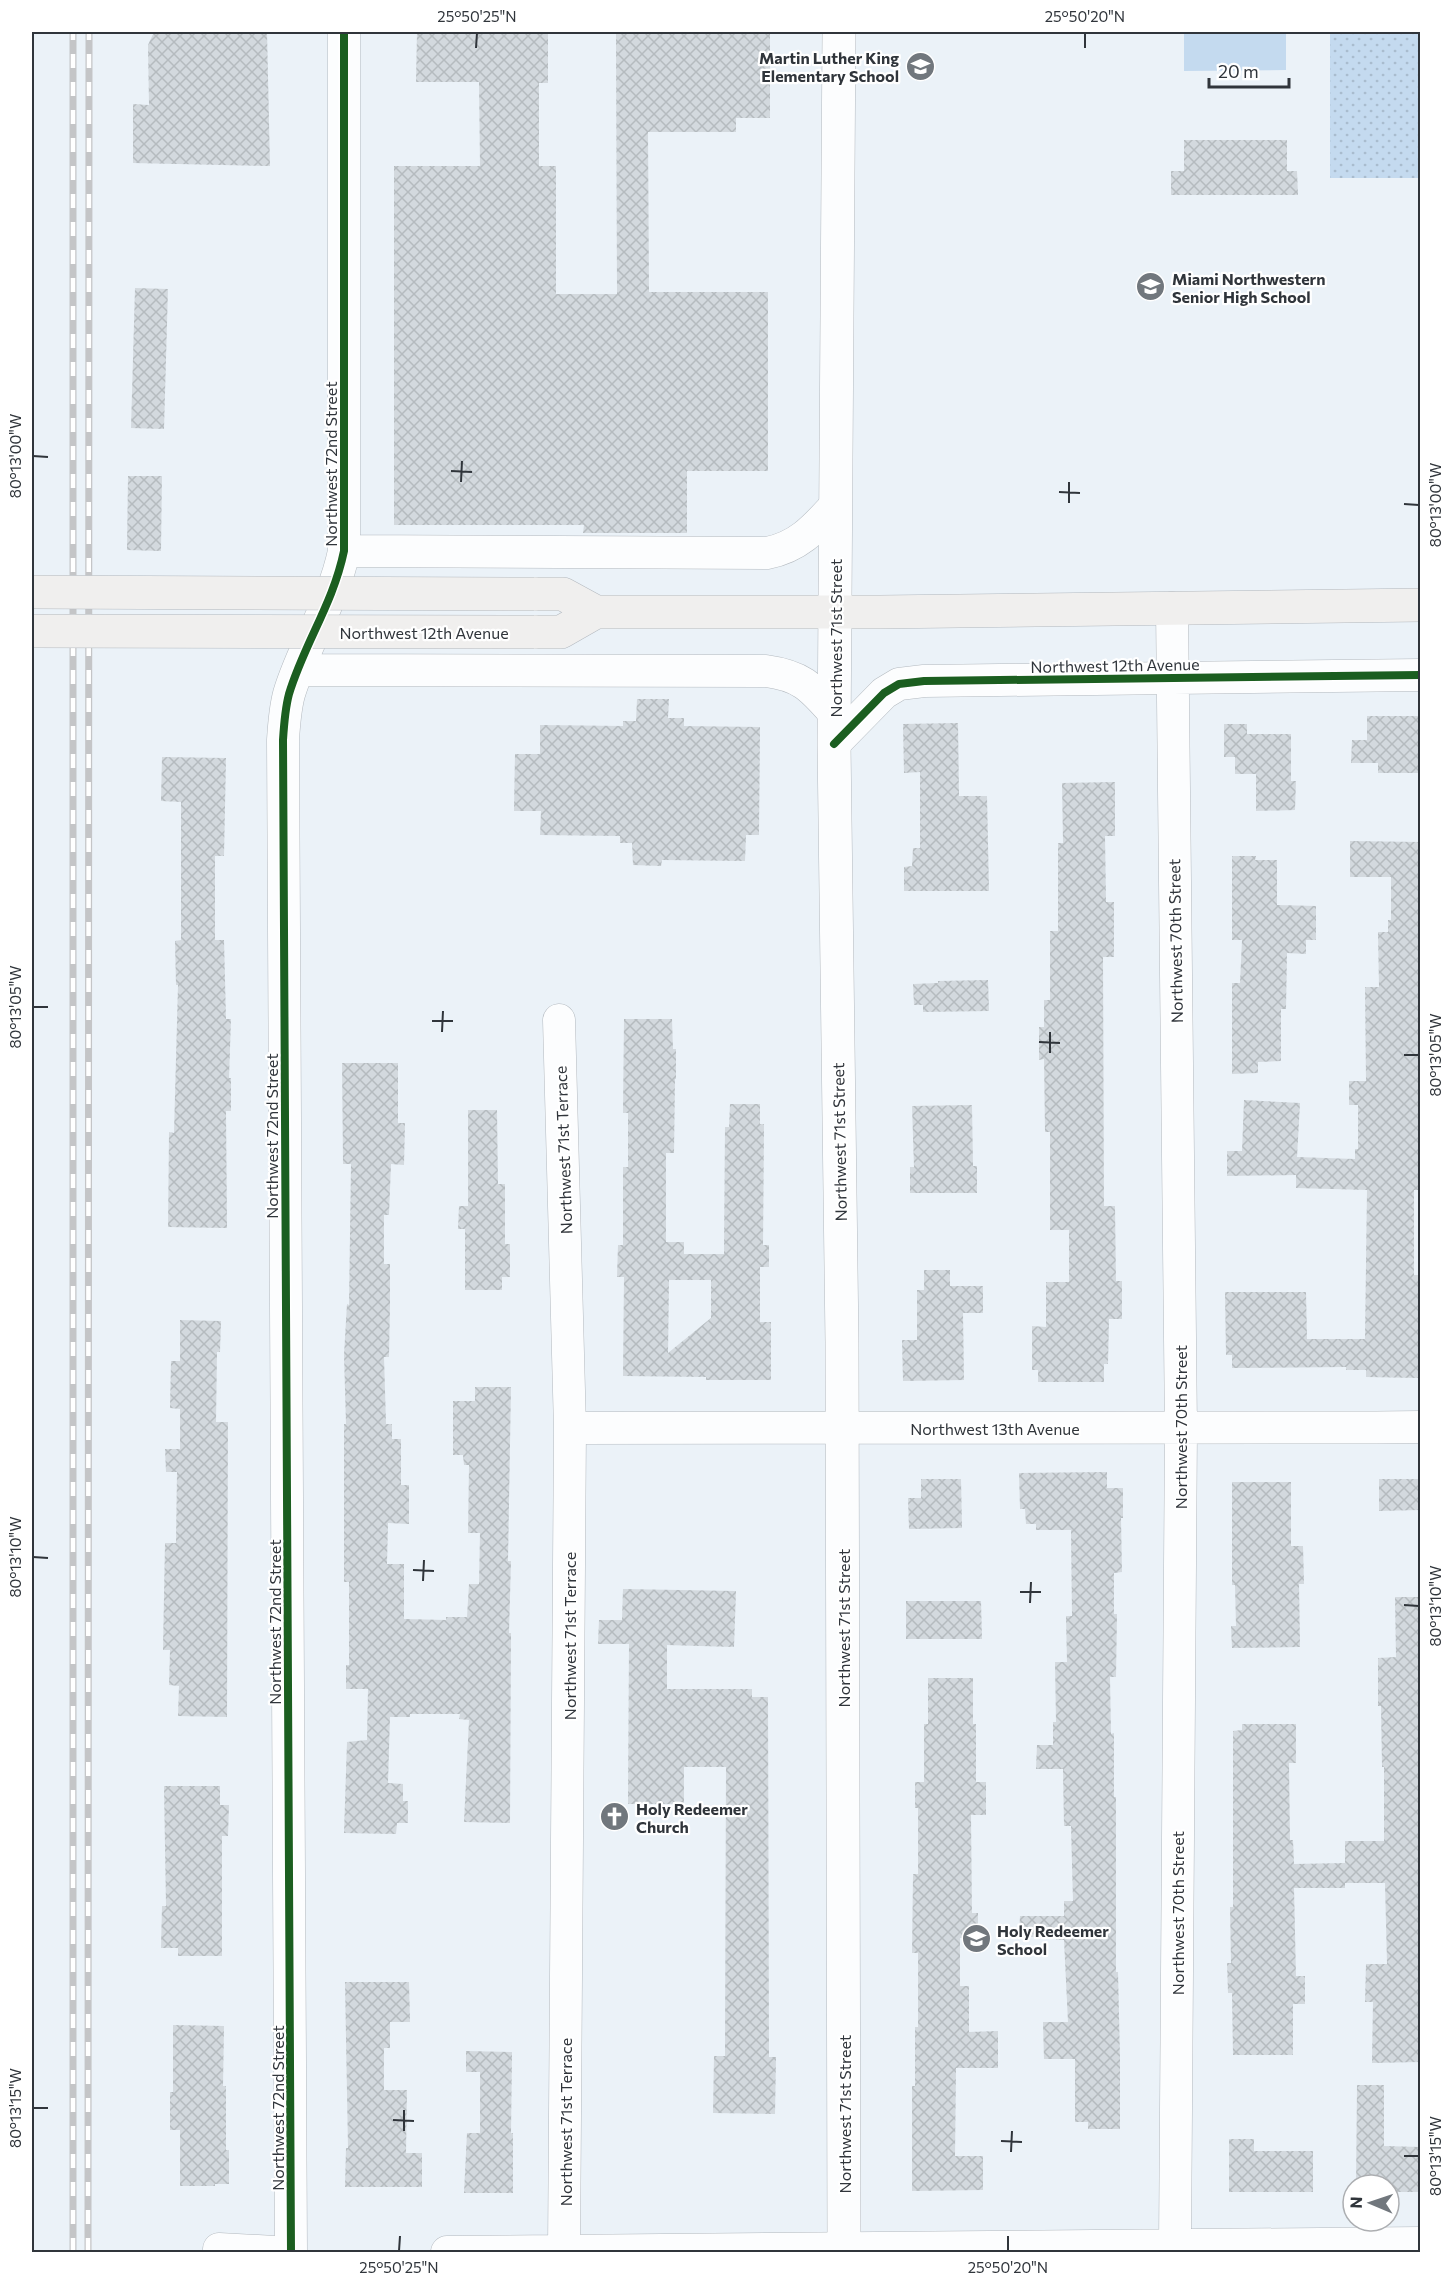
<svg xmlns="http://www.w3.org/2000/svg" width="1452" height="2284" viewBox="0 0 1452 2284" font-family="Commissioner,sans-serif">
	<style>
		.green { fill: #c4daef }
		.park { fill: url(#park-dots) }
		.building { fill: url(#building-cross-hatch); fill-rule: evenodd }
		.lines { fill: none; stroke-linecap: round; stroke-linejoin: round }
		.minor-casing { stroke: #b3b9bf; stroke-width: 33 }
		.tertiary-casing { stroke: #b3b9bf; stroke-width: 34 }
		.secondary-casing { stroke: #b3b9bf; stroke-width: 34 }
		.minor { stroke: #fcfdfe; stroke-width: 32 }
		.tertiary { stroke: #fcfdfe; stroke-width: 33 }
		.secondary { stroke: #f0efee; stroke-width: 33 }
		.rail-casing { stroke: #c4c5c7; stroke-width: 7 }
		.rail { stroke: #fff; stroke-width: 4.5; stroke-dasharray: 14; stroke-linecap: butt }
		.secondary-bridge-casing { stroke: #b3b9bf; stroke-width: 34; stroke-linecap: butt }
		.secondary-bridge { stroke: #f0efee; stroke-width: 33 }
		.cycleway-casing { stroke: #fff; stroke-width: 11 }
		.cycleway { stroke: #1b5e20; stroke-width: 8 }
		.ticks { fill: none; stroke: #30353b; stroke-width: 2 }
		.labels { text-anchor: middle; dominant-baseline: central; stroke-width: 4.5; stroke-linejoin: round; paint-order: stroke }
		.poi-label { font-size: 16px; font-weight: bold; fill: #30353b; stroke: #fff; text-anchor: start }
		.street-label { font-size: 16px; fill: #30353b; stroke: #fff }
		.neatline { fill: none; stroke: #30353b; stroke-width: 2 }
		.ticks-label { font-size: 15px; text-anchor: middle; fill: #30353b }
	</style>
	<defs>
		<pattern id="park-dots" width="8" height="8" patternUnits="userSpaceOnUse" patternTransform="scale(1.5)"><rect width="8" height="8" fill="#c4daef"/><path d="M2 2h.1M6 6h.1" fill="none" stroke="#a9bcce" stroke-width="1.8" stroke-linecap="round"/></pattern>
		<pattern id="building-cross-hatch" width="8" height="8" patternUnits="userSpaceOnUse" patternTransform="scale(1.5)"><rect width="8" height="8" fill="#d3d9de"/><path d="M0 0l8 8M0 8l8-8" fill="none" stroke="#b5bbbf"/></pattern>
	</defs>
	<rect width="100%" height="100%" fill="#ebf2f8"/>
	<path class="green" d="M1184,32H1286V70L1184,71Z"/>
	<path class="park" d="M1330,32H1420V178H1330Z"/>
	<path class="building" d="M154,32H267L270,166L133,163V104L149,105L148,45Z
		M417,32H548V83H539V166H556V294H617L616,32H770V118H736V132H648L649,292H768V471H687V533H583L584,525H394V166H480L479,82H416Z
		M1184,140H1287V171H1297L1298,195H1171V171H1184Z
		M135,288L168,289L164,429L131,428Z
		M128,476H162L161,551L127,550Z
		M637,699H669L668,718H684V726L760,727L759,835H746L745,861L662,860L661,866L633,865L632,843H620V836L540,835L541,811H514L515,754H540V725L623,726V721H636Z
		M1367,716H1420V773H1378V763H1351L1352,740H1367Z
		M958,723L959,796H987L989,891H904V867L912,866L913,848H920V772L904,773L903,724Z
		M1224,724H1247V734H1291V781H1296L1295,810L1256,811V774H1235V757H1224Z
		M162,757L226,758L224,856H215V940H224L226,1019H231L229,1078H231V1111H226L227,1228L168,1227L169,1132L174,1133L178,985H176L175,941L181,940V802L161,801Z
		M1115,782V836H1105L1106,902H1114V957H1103L1104,1206H1115L1116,1281H1122V1319H1109L1108,1364H1104V1382H1038V1370H1032V1326L1046,1327V1282H1069V1230H1050V1132H1045L1044,1059L1039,1060V1027H1044V1000H1050V931H1058V843H1063L1062,783Z
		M1350,841L1420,842V1190H1414V1275H1420V1371H1418L1419,1378L1366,1377V1370H1346V1367L1232,1368V1355H1226L1225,1292H1306L1307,1339H1365L1367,1190L1296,1188V1175L1227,1176V1151H1242L1244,1100L1300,1103L1297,1157L1355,1159V1149H1358V1105H1349V1081H1366L1365,987H1379L1378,932H1388V920H1391V877H1350Z
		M1232,856H1256L1255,860H1277V905L1316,906V940H1306V954L1287,953L1286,1009H1281V1061L1258,1062V1073L1232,1074V983H1240L1242,940H1232Z
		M988,980L989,1011L923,1012V1005H914L913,984L938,983V981Z
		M624,1019H672L673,1049H676V1079H675L674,1153H666V1242H684V1254H724L725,1127H729L730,1104H760V1124H764L763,1245H769V1267H760V1322H771V1380H706V1377L623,1376L624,1277H617L618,1245H623V1167H628V1113H623ZM669,1280H711V1318L668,1353Z
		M342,1063H398V1123H405L404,1165L391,1164L389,1215H384V1264H390V1306L389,1357H384L386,1424H392V1439H401V1485H409V1524L388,1523L387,1564H404V1619L446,1620V1617H467L469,1584H479L480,1533H468L469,1465H464L463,1455H453V1401H475V1387H511L508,1561H511L509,1633H511L510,1823L464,1822L469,1720L459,1719L460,1714H410V1717H390L388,1783L403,1784V1801H408V1823H397L396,1834L344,1833L347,1742L367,1740L368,1689H346V1665H349V1582H344V1424H346L344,1355L347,1304L349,1305L351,1164H343Z
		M972,1105L973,1166H977V1193H910V1167H914L912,1106Z
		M468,1110H497L498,1184H505V1244H510V1277H502V1290H465V1229H458L459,1206H468Z
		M924,1270H950V1286H983V1313H963L964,1380L903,1381L902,1340H917V1290H924Z
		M180,1320L221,1321L220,1352H217L216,1422H228L227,1717L178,1716L179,1686L169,1685L170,1650H163L165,1543H176L177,1472H166L165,1449H180V1409L170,1408L171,1361H180Z
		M1107,1472V1488H1123V1518H1121L1122,1572L1114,1573V1614H1117L1116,1677H1110L1111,1734L1114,1733V1797H1116V1972H1118L1120,2058V2129H1088V2122H1075V2059H1044L1043,2022H1068L1064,1940H1056V1937H1019L1020,1916H1064V1901H1073L1071,1826H1064L1063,1769H1036L1037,1745H1053V1722H1056L1055,1662H1067L1066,1616H1072L1071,1530H1036V1524H1026L1025,1509H1020L1019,1473Z
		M921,1479H961L962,1528L909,1529L908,1498H921Z
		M1379,1479H1420V1510L1379,1511Z
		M1232,1482H1291V1546H1303L1304,1584H1299L1300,1647L1232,1648L1231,1626H1236L1235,1585H1232Z
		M623,1589L736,1591L734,1647L667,1645V1689H752V1697H768L769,2057H776L775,2114L713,2113L714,2056H725L726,1767H684V1804H628L629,1644H598L599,1620H622Z
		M1395,1597H1420V2062L1372,2063L1373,2002H1365L1366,1964H1387L1385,1883H1345V1888H1294L1296,1976H1305V2004H1293V2055H1233L1232,1993H1228L1227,1963H1231L1230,1907H1233V1731L1242,1730V1724H1296V1763H1289L1290,1840H1293L1294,1864L1345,1863V1841H1384V1767H1382L1381,1706H1378V1658L1396,1657Z
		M906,1601H981L982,1639H906Z
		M928,1678H973V1724H976V1782H986V1815H971L972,1913H978V1938H960V1986H969V2032L998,2031V2068H956L955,2156H983V2190L912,2191V2086H915V2027H918V1953H912L913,1874H918V1808H915V1782H924V1724H928Z
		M164,1786H220V1805H229L228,1836H222V1956H178V1948H161L162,1906H166Z
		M345,1982H409L410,2022H390V2048H384V2090H407L406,2153H422V2187H345L346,2148H348Z
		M173,2025L224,2026L223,2086H226V2150H229V2184H215V2186H180V2130H170V2092H173Z
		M466,2051L512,2052L511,2133H513V2193H464L467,2133H480V2072H466Z
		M1357,2085H1384V2146L1420,2147V2192H1389V2185H1356Z
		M1229,2139H1254V2151H1313V2192H1229Z"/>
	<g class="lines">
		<defs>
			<path id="minor" d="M344,551L767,553C798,547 814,529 835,506
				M1172,608L1181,1429L1175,2246
				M298,670L766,671C803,676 812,688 835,714
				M834,744L884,693L899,684L924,681L1420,675
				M559,1020L570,1428L564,2252
				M570,1428C854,1426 1137,1430 1420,1427
				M219,2249L275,2252
				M291,2252L283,740C284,724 285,709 289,694C304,644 333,604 344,551V32
				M447,2252L1420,2243"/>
			<path id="tertiary" d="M839,32L834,744L842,1342L844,2252"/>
			<path id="secondary" d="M534,594H563L596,612
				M534,632H561L596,612H880L1420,605"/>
		</defs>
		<use href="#minor" class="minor-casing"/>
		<use href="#tertiary" class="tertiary-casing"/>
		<use href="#secondary" class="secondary-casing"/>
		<use href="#minor" class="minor"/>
		<use href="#tertiary" class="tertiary"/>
		<use href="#secondary" class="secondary"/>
		<defs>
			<path id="rail" d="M73,2252V32
				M88,2252L89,32"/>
		</defs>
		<use href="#rail" class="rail-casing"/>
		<use href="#rail" class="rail"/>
		<defs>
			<path id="secondary-bridge" d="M32,592L534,594
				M32,631L534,632"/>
		</defs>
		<use href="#secondary-bridge" class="secondary-bridge-casing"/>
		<use href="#secondary-bridge" class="secondary-bridge"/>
		<defs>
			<path id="cycleway" d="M834,744L884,693L899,684L924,681L1420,675
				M291,2252L283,740C284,724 285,709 289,694C304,644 333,604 344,551V32"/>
		</defs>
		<use href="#cycleway" class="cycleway-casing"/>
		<use href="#cycleway" class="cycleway"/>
	</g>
	<path class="ticks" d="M476,48L477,33M1085,48V33M33,456L48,457M451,471L472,472M461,482L462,461M1059,492L1080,493M1069,503V482M1404,504L1419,505M33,1007H48M432,1021H453M442,1032L443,1011M1039,1042L1060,1043M1050,1053V1032M1404,1055H1419M33,1557L48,1558M413,1570L434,1571M423,1581L424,1560M1020,1592H1041M1030,1603L1031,1582M1404,1605L1419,1606M33,2108H48M393,2120L414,2121M404,2131V2110M1001,2141L1022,2142M1011,2152L1012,2131M1404,2156H1419M399,2251L400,2236M1008,2251V2236"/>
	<defs>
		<symbol id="school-disc" viewBox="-11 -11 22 22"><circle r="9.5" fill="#71777d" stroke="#fff"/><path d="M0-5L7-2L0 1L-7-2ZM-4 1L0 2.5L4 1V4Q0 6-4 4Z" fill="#fff"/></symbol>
		<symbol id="church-disc" viewBox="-11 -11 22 22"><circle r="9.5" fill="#71777d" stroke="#fff"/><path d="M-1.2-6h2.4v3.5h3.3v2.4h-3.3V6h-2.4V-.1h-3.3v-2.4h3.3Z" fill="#fff"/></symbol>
	</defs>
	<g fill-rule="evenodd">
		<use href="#school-disc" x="904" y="50" width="33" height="33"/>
		<use href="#school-disc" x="1134" y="270" width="33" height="33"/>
		<use href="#church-disc" x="598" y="1800" width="33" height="33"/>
		<use href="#school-disc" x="960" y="1922" width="33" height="33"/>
	</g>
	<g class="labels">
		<g class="poi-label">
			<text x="899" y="57" text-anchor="end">Martin Luther King<tspan x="899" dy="18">Elementary School</tspan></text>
			<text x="1172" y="278">Miami Northwestern<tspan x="1172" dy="18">Senior High School</tspan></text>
			<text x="636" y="1808">Holy Redeemer<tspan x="636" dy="18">Church</tspan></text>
			<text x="997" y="1930">Holy Redeemer<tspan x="997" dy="18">School</tspan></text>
		</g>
		<g class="street-label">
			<text transform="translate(330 464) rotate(-90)">Northwest 72nd Street</text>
			<text x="424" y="632">Northwest 12th Avenue</text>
			<text transform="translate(835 638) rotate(-90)">Northwest 71st Street</text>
			<text transform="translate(1115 665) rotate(-1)">Northwest 12th Avenue</text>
			<text transform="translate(1175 941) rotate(-91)">Northwest 70th Street</text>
			<text transform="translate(271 1136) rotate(-90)">Northwest 72nd Street</text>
			<text transform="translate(839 1142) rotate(-91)">Northwest 71st Street</text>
			<text transform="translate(563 1150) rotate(-92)">Northwest 71st Terrace</text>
			<text transform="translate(1180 1427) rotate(-90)">Northwest 70th Street</text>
			<text x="995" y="1428">Northwest 13th Avenue</text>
			<text transform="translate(274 1622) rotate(-90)">Northwest 72nd Street</text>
			<text transform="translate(843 1628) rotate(-90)">Northwest 71st Street</text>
			<text transform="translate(569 1636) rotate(-90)">Northwest 71st Terrace</text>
			<text transform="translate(1177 1913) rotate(-90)">Northwest 70th Street</text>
			<text transform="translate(277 2108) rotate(-90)">Northwest 72nd Street</text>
			<text transform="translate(844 2114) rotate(-90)">Northwest 71st Street</text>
			<text transform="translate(565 2122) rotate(-90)">Northwest 71st Terrace</text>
		</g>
	</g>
	<rect width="1452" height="2284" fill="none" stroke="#ffffff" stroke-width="66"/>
	<g transform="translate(1371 2203) rotate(272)"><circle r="28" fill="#ffffff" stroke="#acaeb1" stroke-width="1.5"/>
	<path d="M0-4.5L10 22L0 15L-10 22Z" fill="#71777d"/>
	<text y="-9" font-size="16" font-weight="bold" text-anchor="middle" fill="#30353b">N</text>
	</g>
	<path d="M1209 78v9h80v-9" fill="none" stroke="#30353b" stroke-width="3"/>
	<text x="1218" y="78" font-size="18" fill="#30353b" stroke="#ffffff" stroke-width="4.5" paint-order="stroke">20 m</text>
	<rect x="33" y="33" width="1386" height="2218" class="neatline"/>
	<g class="ticks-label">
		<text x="477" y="22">25°50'25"N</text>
		<text x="1085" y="22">25°50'20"N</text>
		<text transform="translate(16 456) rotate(-90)" y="5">80°13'00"W</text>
		<text transform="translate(1436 505) rotate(-90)" y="5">80°13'00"W</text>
		<text transform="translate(16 1007) rotate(-90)" y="5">80°13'05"W</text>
		<text transform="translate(1436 1055) rotate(-90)" y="5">80°13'05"W</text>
		<text transform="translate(16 1557) rotate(-90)" y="5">80°13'10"W</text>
		<text transform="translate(1436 1606) rotate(-90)" y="5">80°13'10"W</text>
		<text transform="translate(16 2108) rotate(-90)" y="5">80°13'15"W</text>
		<text transform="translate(1436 2156) rotate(-90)" y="5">80°13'15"W</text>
		<text x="399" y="2273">25°50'25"N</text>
		<text x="1008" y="2273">25°50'20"N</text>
	</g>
</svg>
